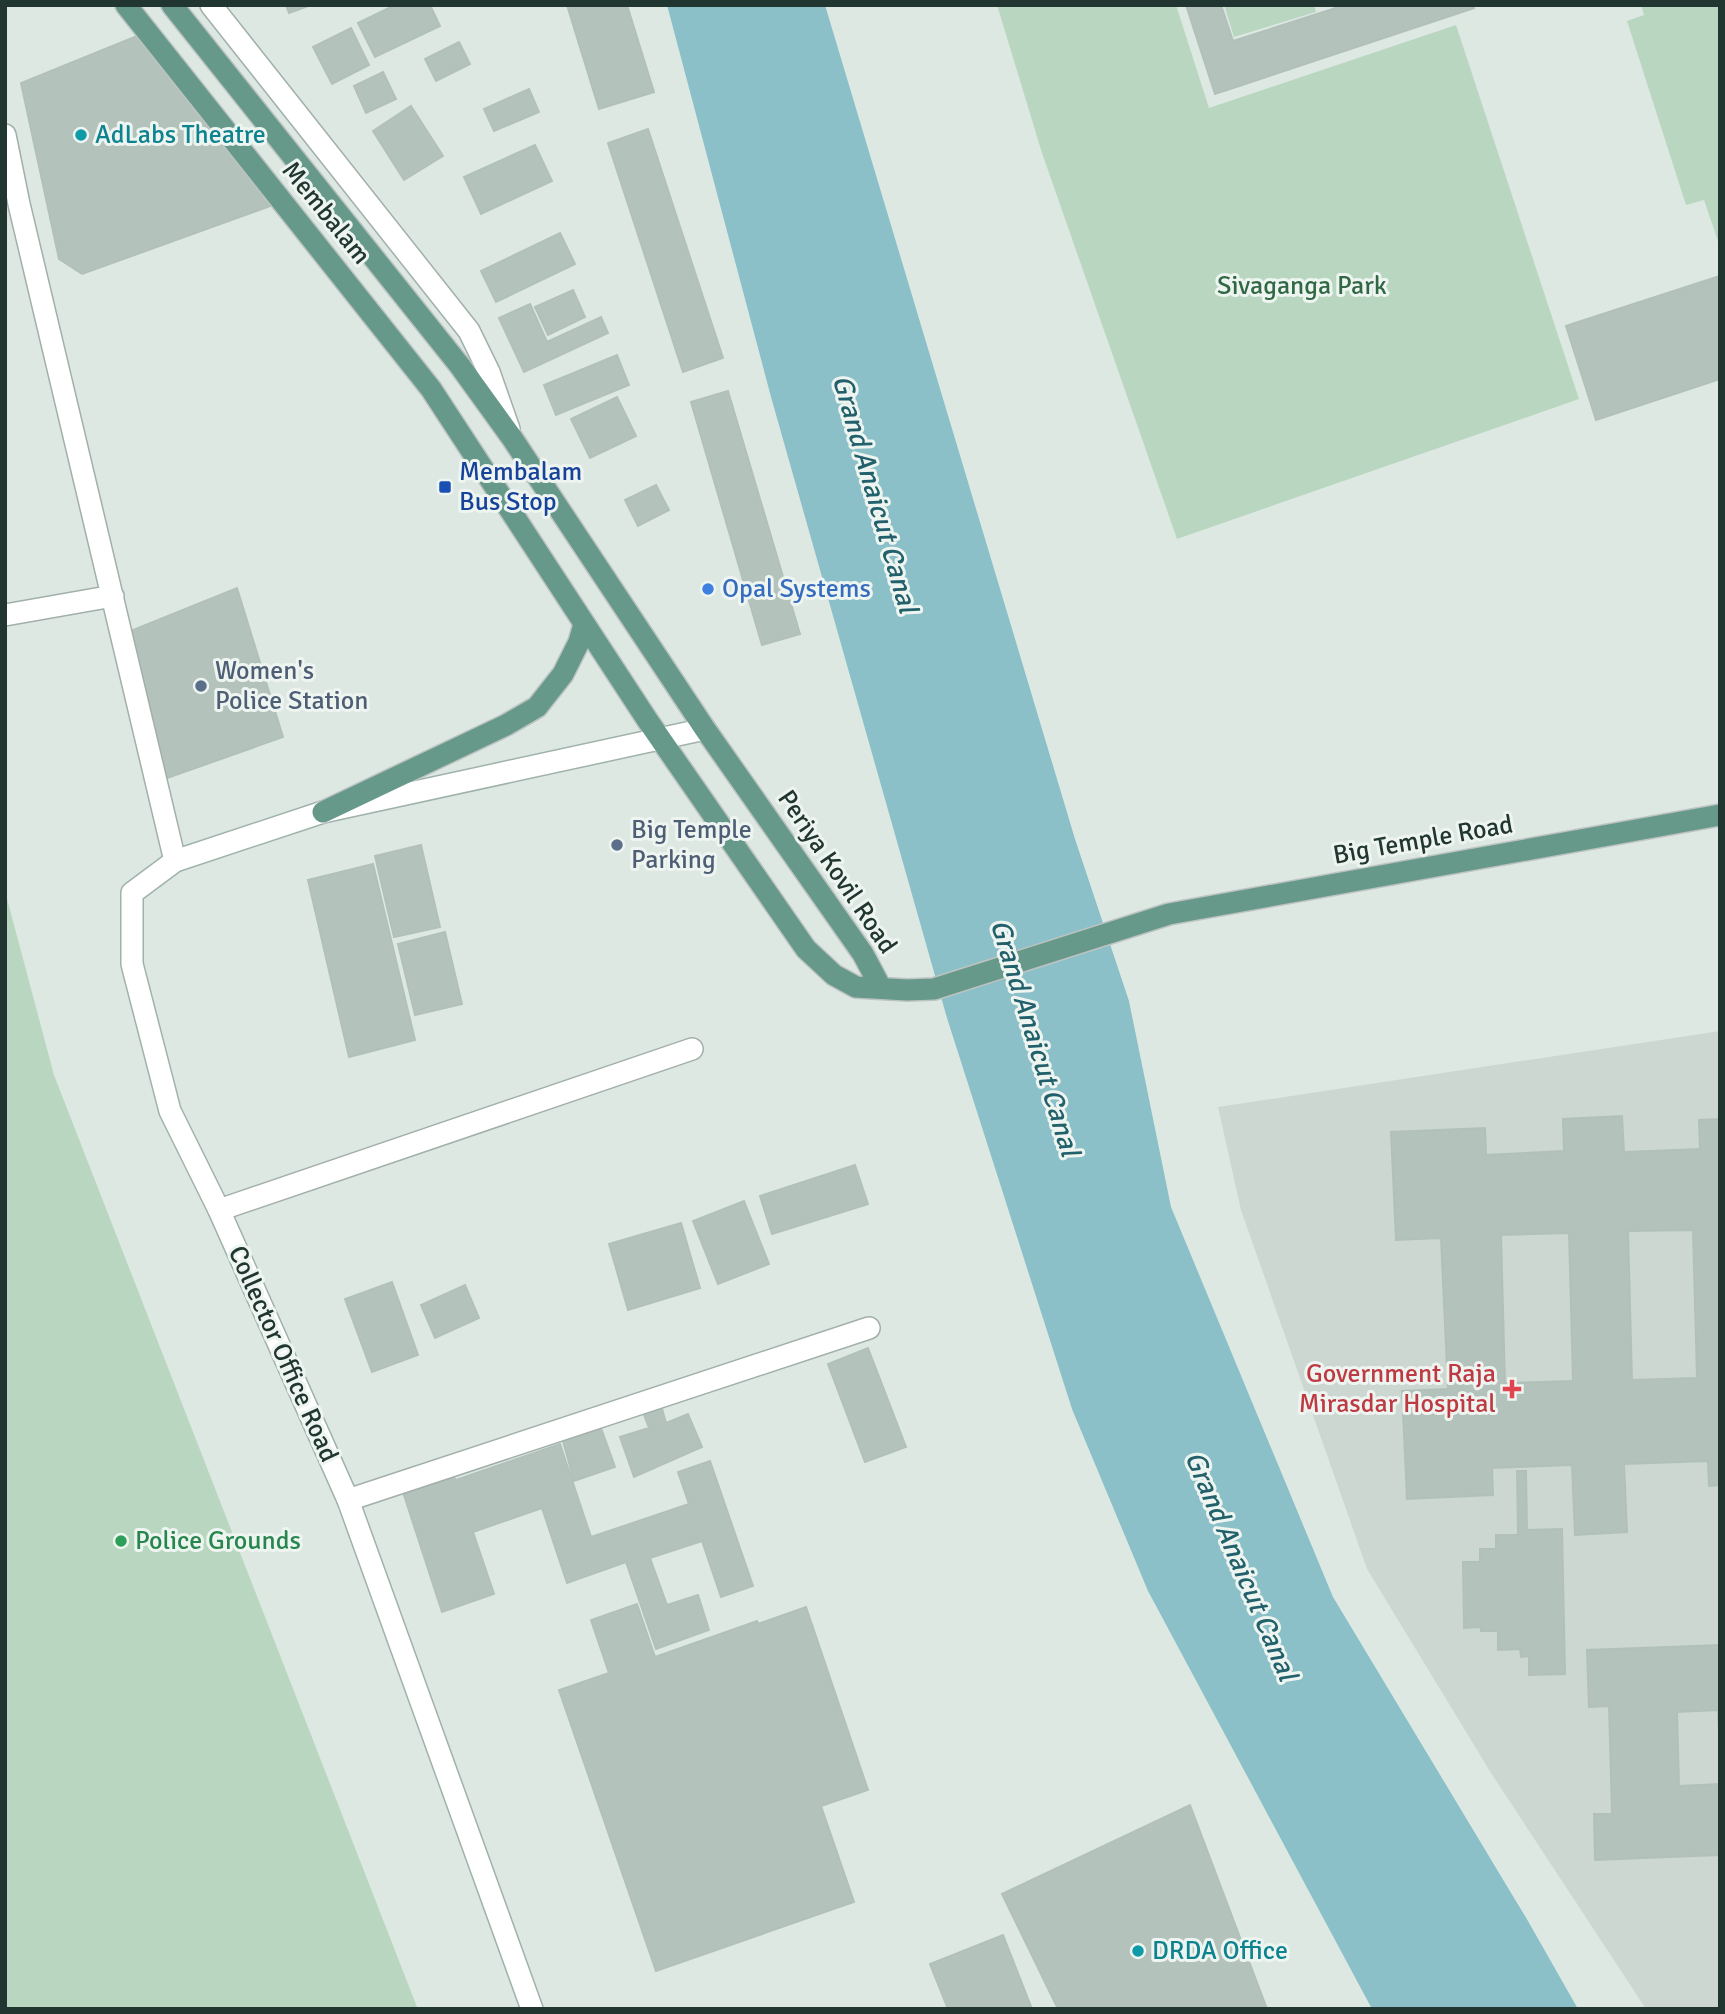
<svg xmlns="http://www.w3.org/2000/svg" width="1725" height="2014" viewBox="0 0 1725 2014" font-family="Signika,sans-serif">
	<style>
		.built { fill: #ccd7d2 }
		.green { fill: #b9d7c0 }
		.water { fill: #8bc0c8 }
		.building { fill: #b4c2bc; stroke: #b1c1ba; stroke-width: 2; fill-rule: evenodd }
		.lines { fill: none; stroke-linecap: round; stroke-linejoin: round }
		.lane-casing { stroke: #a2afaa; stroke-width: 24 }
		.street-casing { stroke: #a2afaa; stroke-width: 24 }
		.secondary-casing { stroke: #9fb2ab; stroke-width: 24 }
		.primary-casing { stroke: #bcc3c1; stroke-width: 24 }
		.lane { stroke: #fff; stroke-width: 21 }
		.street { stroke: #fff; stroke-width: 21 }
		.secondary { stroke: #fff; stroke-width: 21 }
		.primary { stroke: #67998b; stroke-width: 21 }
		.culture-dot { fill: #0f9aa8; stroke: #eef5f1; stroke-width: 2.5 }
		.transit-dot { fill: #1a4fb4; stroke: #eef5f1; stroke-width: 2.5 }
		.shop-dot { fill: #3f7fe0; stroke: #eef5f1; stroke-width: 2.5 }
		.service-dot { fill: #5c6f8a; stroke: #eef5f1; stroke-width: 2.5 }
		.health-dot { fill: #e0444e; stroke: #eef5f1; stroke-width: 2.5 }
		.leisure-dot { fill: #2e9e5b; stroke: #eef5f1; stroke-width: 2.5 }
		.labels { text-anchor: middle; dominant-baseline: central; stroke-width: 6; stroke-linejoin: round; paint-order: stroke }
		.culture-label { font-size: 26px; fill: #0d838f; stroke: #eef5f1; text-anchor: start }
		.street-label { font-size: 26px; fill: #213630; stroke: #eef5f1 }
		.park-label { font-size: 26px; fill: #306844; stroke: #eef5f1 }
		.transit-label { font-size: 26px; fill: #164399; stroke: #eef5f1; text-anchor: start }
		.shop-label { font-size: 26px; fill: #366cbe; stroke: #eef5f1; text-anchor: start }
		.service-label { font-size: 26px; fill: #4e5e75; stroke: #eef5f1; text-anchor: start }
		.health-label { font-size: 26px; fill: #be3a42; stroke: #eef5f1; text-anchor: end }
		.leisure-label { font-size: 26px; fill: #27864d; stroke: #eef5f1; text-anchor: start }
		.water-label { font-size: 28px; font-style: italic; fill: #22606b; stroke: #eef5f1 }
	</style>
	<rect width="100%" height="100%" fill="#dee8e3"/>
	<path class="built" d="M1720,1031V2009H1646L1491,1773L1367,1569L1241,1210L1218,1107Z"/>
	<path class="green" d="M997,5H1176L1209,108L1456,25L1579,399L1177,539L1042,153Z
		M1224,5H1314L1316,12L1234,37Z
		M1641,5H1720V247L1704,200L1686,205L1627,21L1644,15Z
		M5,891L54,1075L417,2007L413,2009H5Z"/>
	<path class="water" d="M667,5H825L1075,839L1129,1001L1171,1207L1333,1597L1528,1921L1578,2009H1372L1148,1591L1072,1409L947,1018L771,397Z"/>
	<path class="building" d="M286,5H311L289,13Z
		M395,5H430L440,26L375,57L358,23Z
		M567,5H627L654,92L599,109Z
		M1186,5H1221L1233,41L1345,5H1473L1474,8L1215,94Z
		M351,28L369,65L332,84L313,47Z
		M137,36L273,205L82,274L59,259L21,83Z
		M459,42L470,64L436,81L425,59Z
		M383,72L396,99L366,113L354,86Z
		M529,89L539,112L494,131L484,109Z
		M411,106L443,156L404,180L373,131Z
		M648,129L723,358L683,372L608,143Z
		M535,145L552,181L481,214L464,177Z
		M560,233L575,264L496,302L481,271Z
		M1720,276V379L1596,420L1566,326Z
		M573,290L585,317L548,335L535,307Z
		M530,304L547,342L601,317L608,333L524,372L499,318Z
		M617,355L629,385L556,415L544,385Z
		M728,391L800,634L762,645L691,402Z
		M617,397L636,436L590,458L571,419Z
		M656,485L669,510L638,526L625,500Z
		M237,588L283,737L159,781L123,634Z
		M421,845L440,927L394,937L375,856Z
		M373,864L415,1040L349,1057L308,880Z
		M445,932L462,1004L415,1015L398,944Z
		M1622,1116L1624,1152L1700,1149L1699,1120L1720,1119V1485L1709,1486L1708,1461L1624,1464L1627,1532L1575,1535L1572,1465L1492,1468L1493,1495L1407,1499L1402,1391L1448,1389L1441,1238L1396,1240L1391,1132L1485,1128L1486,1155L1564,1151L1563,1119ZM1693,1230L1697,1378L1632,1380L1628,1231ZM1569,1233L1573,1381L1505,1383L1501,1235Z
		M855,1165L868,1204L772,1234L760,1196Z
		M744,1201L769,1264L718,1284L693,1221Z
		M681,1223L700,1288L628,1310L609,1244Z
		M392,1282L418,1355L372,1372L345,1299Z
		M465,1285L479,1318L435,1338L421,1305Z
		M868,1348L906,1447L865,1462L828,1364Z
		M661,1405L666,1423L688,1414L702,1447L634,1477L620,1437L649,1428L643,1412Z
		M601,1428L615,1467L574,1481L563,1441Z
		M560,1444L591,1537L689,1504L678,1472L710,1461L753,1586L721,1597L702,1541L650,1558L667,1605L698,1595L709,1630L656,1649L626,1562L567,1583L542,1508L473,1532L494,1594L442,1612L402,1489L450,1473L456,1480Z
		M1517,1471H1526L1527,1530L1562,1529L1565,1674L1529,1675V1656L1521,1657L1520,1649L1498,1650V1631H1481V1627L1464,1628L1463,1562H1480V1549H1496V1535H1518Z
		M637,1604L655,1657L757,1621L758,1624L806,1607L868,1790L821,1806L854,1902L656,1971L559,1690L609,1673L591,1620Z
		M1720,1645V1753L1718,1710L1677,1712L1679,1786L1720,1784V1855L1595,1860L1594,1814H1612L1609,1706L1589,1707L1587,1650Z
		M1190,1805L1267,2009H1058L1002,1894Z
		M1003,1935L1032,2009H948L930,1964Z"/>
	<g class="lines">
		<defs>
			<path id="lane" d="M219,1210L692,1049
				M348,1500L869,1328"/>
			<path id="street" d="M211,5L469,331L489,372L509,429
				M5,135L19,204L175,861
				M5,615L113,596"/>
			<path id="secondary" d="M532,2009L348,1500L219,1210L170,1111L132,964V893L175,861L323,812L705,729"/>
			<path id="primary" d="M126,5L431,389L648,721L806,949L834,975L856,987L907,990L934,989L1169,914L1720,815
				M172,5L460,366L512,438L705,729L863,954L881,988
				M323,812L506,725L537,707L563,674L579,642L584,624"/>
		</defs>
		<use href="#lane" class="lane-casing"/>
		<use href="#street" class="street-casing"/>
		<use href="#secondary" class="secondary-casing"/>
		<use href="#primary" class="primary-casing"/>
		<use href="#lane" class="lane"/>
		<use href="#street" class="street"/>
		<use href="#secondary" class="secondary"/>
		<use href="#primary" class="primary"/>
	</g>
	<g class="culture-dot">
		<circle cx="81" cy="135" r="7"/>
		<circle cx="1138" cy="1951" r="7"/>
	</g>
	<rect class="transit-dot" x="438" y="480" width="14" height="14" rx="3.5"/>
	<circle class="shop-dot" cx="708" cy="589" r="7"/>
	<g class="service-dot">
		<circle cx="201" cy="686" r="7"/>
		<circle cx="617" cy="845" r="7"/>
	</g>
	<path class="health-dot" d="M1508.5 1378.5h7v7h7v7h-7v7h-7v-7h-7v-7h7z"/>
	<circle class="leisure-dot" cx="121" cy="1541" r="7"/>
	<g class="labels">
		<g class="culture-label">
			<text x="95" y="135">AdLabs Theatre</text>
			<text x="1152" y="1951">DRDA Office</text>
		</g>
		<g class="street-label">
			<text transform="translate(326 213) rotate(51)">Membalam</text>
			<text transform="translate(1423 840) rotate(-10)">Big Temple Road</text>
			<text transform="translate(837 872) rotate(56)">Periya Kovil Road</text>
			<text transform="translate(283 1354) rotate(66)">Collector Office Road</text>
		</g>
		<g class="park-label">
			<text x="1302" y="286">Sivaganga Park</text>
		</g>
		<g class="transit-label">
			<text x="459" y="472">Membalam<tspan x="459" dy="30">Bus Stop</tspan></text>
		</g>
		<g class="shop-label">
			<text x="722" y="589">Opal Systems</text>
		</g>
		<g class="service-label">
			<text x="215" y="671">Women's<tspan x="215" dy="30">Police Station</tspan></text>
			<text x="631" y="830">Big Temple<tspan x="631" dy="30">Parking</tspan></text>
		</g>
		<g class="health-label">
			<text x="1496" y="1374">Government Raja<tspan x="1496" dy="30">Mirasdar Hospital</tspan></text>
		</g>
		<g class="leisure-label">
			<text x="135" y="1541">Police Grounds</text>
		</g>
		<g class="water-label">
			<text transform="translate(875 494) rotate(74)">Grand Anaicut Canal</text>
			<text transform="translate(1035 1038) rotate(73)">Grand Anaicut Canal</text>
			<text transform="translate(1241 1566) rotate(67)">Grand Anaicut Canal</text>
		</g>
	</g>
	<rect width="1725" height="2014" fill="none" stroke="#213630" stroke-width="14"/>
</svg>
